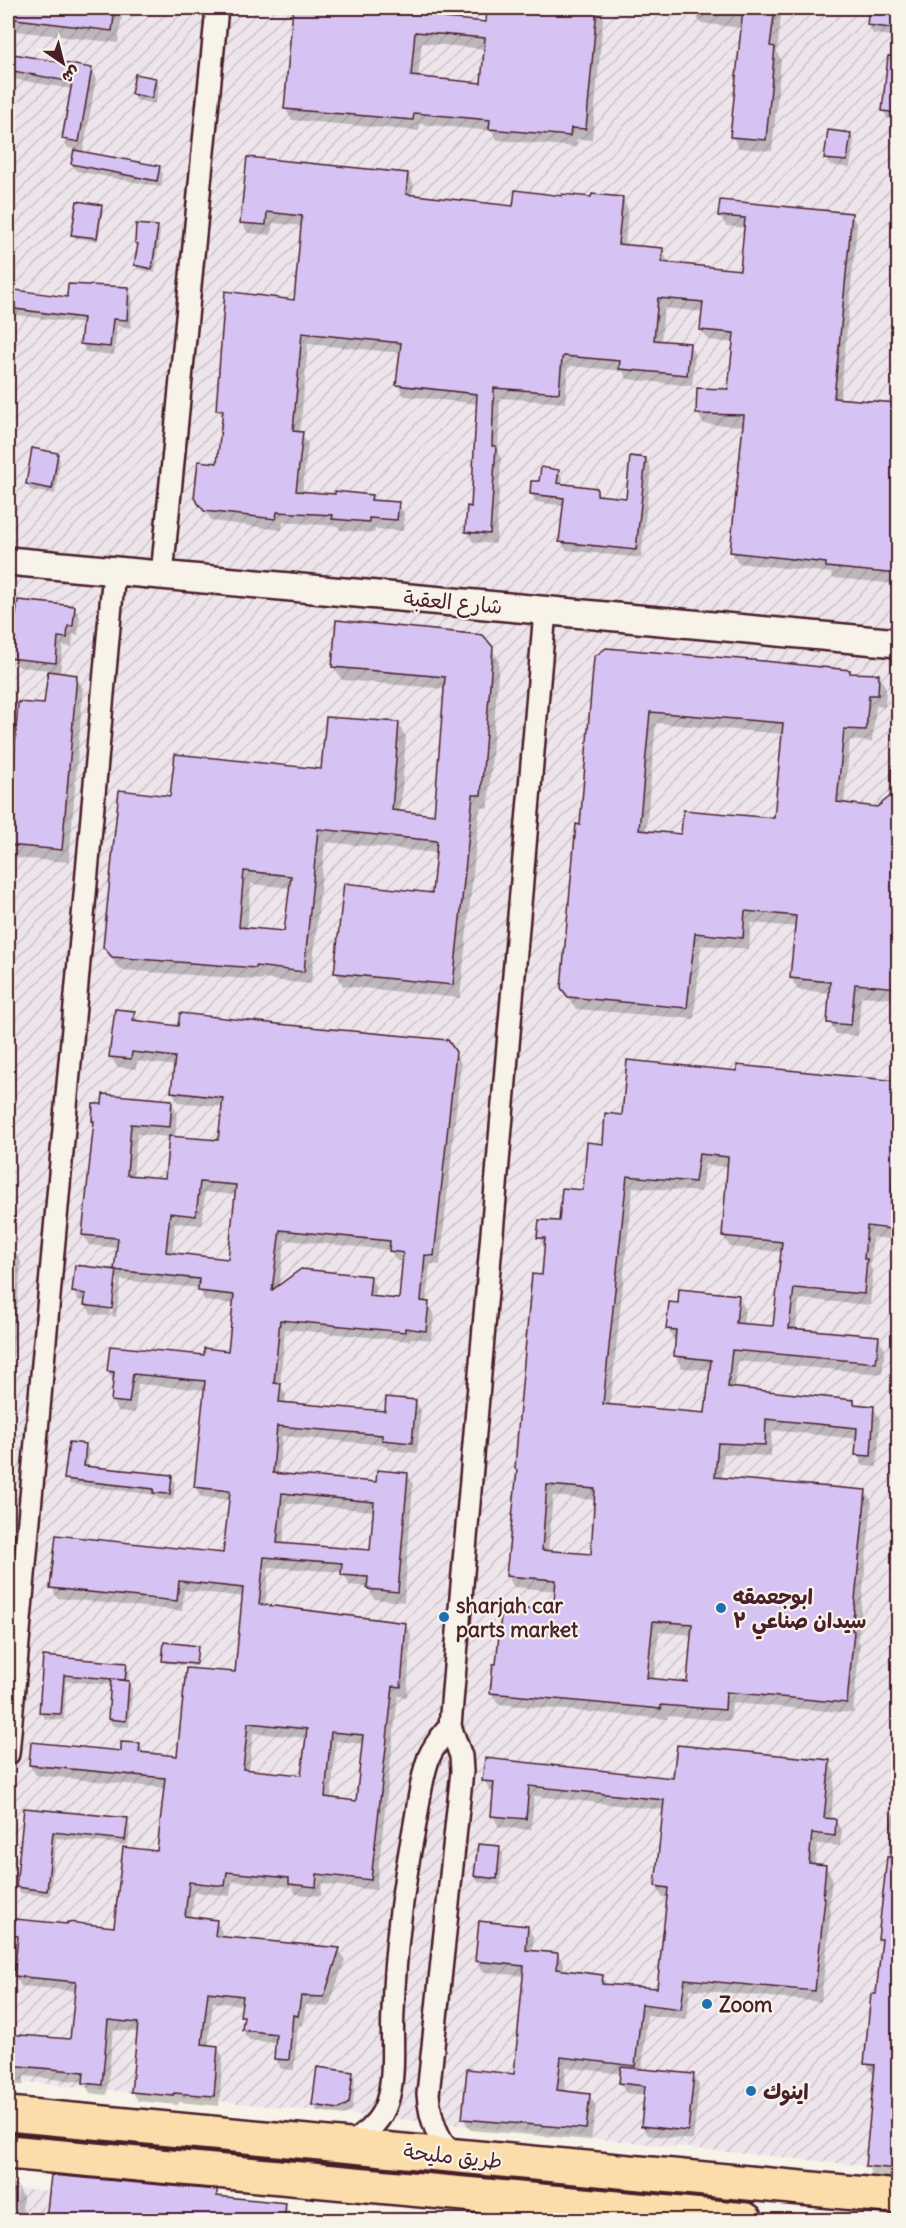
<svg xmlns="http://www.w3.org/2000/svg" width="906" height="2228" viewBox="0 0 906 2228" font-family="Delius,'Playpen Sans Arabic',sans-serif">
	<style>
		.industrial { fill: url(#industrial-furrows) }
		.shadow { fill: #0003; fill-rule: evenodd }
		.building { fill: #d7c3f3; stroke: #4a1f2b; stroke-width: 1.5; fill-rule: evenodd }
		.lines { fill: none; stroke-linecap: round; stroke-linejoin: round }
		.minor-casing { stroke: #4a1f2b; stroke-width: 26 }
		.tertiary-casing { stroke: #4a1f2b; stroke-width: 32 }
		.primary-casing { stroke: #4a1f2b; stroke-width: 38 }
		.minor { stroke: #f7f3e8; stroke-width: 21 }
		.tertiary { stroke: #f7f3e8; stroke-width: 27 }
		.primary { stroke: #fbddab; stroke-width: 33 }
		.poi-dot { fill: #1f6fb2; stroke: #f7f3e8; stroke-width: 2 }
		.labels { text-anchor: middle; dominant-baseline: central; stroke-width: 4.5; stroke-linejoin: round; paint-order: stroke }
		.street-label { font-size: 21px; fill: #4a1f2b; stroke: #f7f3e8 }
		.poi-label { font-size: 21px; font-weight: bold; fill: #4a1f2b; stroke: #f7f3e8; text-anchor: start }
	</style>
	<defs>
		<pattern id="industrial-furrows" width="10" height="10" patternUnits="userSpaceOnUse" patternTransform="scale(1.5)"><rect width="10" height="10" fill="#ede5eb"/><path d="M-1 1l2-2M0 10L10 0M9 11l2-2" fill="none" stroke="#cdc4ca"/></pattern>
	</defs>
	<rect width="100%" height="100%" fill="#f7f3e8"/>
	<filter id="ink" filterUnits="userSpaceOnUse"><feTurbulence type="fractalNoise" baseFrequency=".0167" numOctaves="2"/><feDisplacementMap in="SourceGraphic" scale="12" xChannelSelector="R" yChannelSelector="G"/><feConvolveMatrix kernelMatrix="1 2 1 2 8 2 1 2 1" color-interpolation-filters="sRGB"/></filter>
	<g filter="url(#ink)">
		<path class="industrial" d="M8,8H898V2169L8,2080Z
			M8,2187L353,2220H8Z"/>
		<path class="shadow" d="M8,8H123L118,43L8,30Z
			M295,8H452L451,20L487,23L489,8H604L592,140L577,139L576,147L497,140L492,131L420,124L419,131L292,120L285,108ZM422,43L485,49L482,85L418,78Z
			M693,8H782L777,52L781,60L772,151L739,148L732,136L742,28L700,23Z
			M871,8H898V120L888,119L883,111L892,36L873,34L868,25Z
			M9,55L91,69L96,79L83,153L159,168L163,174L161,187L76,171L72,164L75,149L68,148L63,139L72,89L12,79L8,71Z
			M155,80L159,86L155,104L136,100L133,94Z
			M850,134L854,141L850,168L830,165L826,159Z
			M248,159L407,174L414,185L412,196L514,207L564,198H622L628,209L625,246L662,250L668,261V265L741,272L745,228L726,226L720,215L851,214L857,225L840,400L898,404V584L833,578L831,573L738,563L732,552L744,426L704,424L697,413L730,391L734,343L708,340L701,329L703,312L664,308L661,342L689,344L695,355L692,386L627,379L623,371L571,366L568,369L565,403L500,398L498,453L501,458L496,544L473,542L466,531L472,508L478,404L404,396L398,385L402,353L308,344L300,433L308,444L302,493L371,496L374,502L398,503L404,514L403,531L375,529L374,533L340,530L338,526L283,522L282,530L212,521L196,498L219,465L224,419L218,409L295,302L303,226L273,223L271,235L248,233L241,222Z
			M101,206L103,209L98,241L75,238L73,235Z
			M157,227L160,232L155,273L138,269L135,264L139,248L136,243Z
			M128,288L132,296L131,328L117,326L114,355L86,352L82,344L84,324L8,314V290L68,298Z
			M57,454L60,460L55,494L30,490L27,484Z
			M646,459L651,468L641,558L566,550L561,541L565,506L536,502L531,493L540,483L558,471L563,479L562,485L596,489L601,497L627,500Z
			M74,607L80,617L78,635H73L72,647L63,646L60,674L76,676L83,689L69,862L15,858L8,843L19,704L46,706L50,670L19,667L14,659H8V616L18,617Z
			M491,648L499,661L488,808L480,807L460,998L343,986L336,973L433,895L438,853L325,842L311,984L263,979V980L121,970L113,961L105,947L171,798L323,771L398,724L406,737L400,813L435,816L446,689L342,680L334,667ZM251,884L291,888L285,933L247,929Z
			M596,658L879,676L886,688L885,707L876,706L872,742L850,740L844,805L887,809L895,730H898V999L861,996L858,1036L836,1034L829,1022L831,993L798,990L791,978L797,927L751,923L749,949L701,945L694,1019L576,1009L562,988L582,826ZM656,723L783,734L775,820L682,836L646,832Z
			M134,1013L139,1023L454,1052L461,1063L440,1265L430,1264L426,1304L434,1314L431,1340L411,1338L410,1341L285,1329L280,1385L286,1395L285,1404L386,1413L415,1401L421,1411L417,1453L389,1450L386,1445L282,1436L280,1459L278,1475L377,1484L407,1474L413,1484L404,1602L374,1599L368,1587L349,1585L343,1572L269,1567L265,1606L405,1624L411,1634L407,1697L398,1696L376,1890L322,1884L321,1896L296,1894L292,1887L232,1881L230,1896L194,1892L191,1919L216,1921L222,1932L221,1938L339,1950L345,1960L329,2007L306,2005L303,2026L298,2025L294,2070L281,2069L276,2058L277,2043L249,2040L243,2030V2005L213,2002L208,2046L217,2047L223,2057L219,2106L179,2102L178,2105L138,2101L132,2091L138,2032L113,2030L107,2095L90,2093L84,2082L24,2076V2085H8V2035L71,2041L76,1991L21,1986L15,1976L19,1942L15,1935L115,1929L158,1853L165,1788L36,1775L30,1765L122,1752L139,1744L145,1755L179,1758L237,1674L244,1597L184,1590L182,1611L57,1598L52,1587L225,1555L230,1500L201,1497L195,1487L206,1390L138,1384L135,1413L118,1411L112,1401L114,1382L108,1371L230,1353L235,1304L205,1301L199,1288L121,1280L116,1317L112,1316L118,1278H115L109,1316L91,1314L86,1305V1301L78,1300L73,1291L116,1272L118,1248L89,1245L83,1235L95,1124L93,1121L171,1101L177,1112L175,1138L220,1142L223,1107L178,1102L172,1091L176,1066L137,1061L136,1069L117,1067L111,1057ZM137,1134L170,1137L166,1180L133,1177ZM205,1192L237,1195L230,1260L172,1254L175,1223L202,1225ZM285,1240L390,1250L397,1261L403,1262L400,1301L375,1298L376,1287L370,1277L279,1287ZM395,1250L410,1255L395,1254ZM287,1503L374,1511L372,1552L283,1545ZM253,1733L308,1738L303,1777L249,1771ZM336,1741L364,1744L358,1802L331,1800Z
			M739,1067L898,1083V1199L896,1221L898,1225L897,1240L873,1237L870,1266L873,1272L870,1305L799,1299L796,1330L878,1338L885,1349L882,1374L738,1361L735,1388L854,1401L857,1406L873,1407L880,1419L877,1467L863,1466L857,1455L858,1439L772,1430L771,1456L724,1454L722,1479L865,1491L872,1502L858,1640L860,1643L853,1713L732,1703L730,1721L667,1716V1719L498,1704L492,1693L555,1613L557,1591L514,1587L507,1576L518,1472L516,1469L543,1276L546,1249L539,1237L561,1223L584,1192L604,1146L623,1116L738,1072ZM705,1165L729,1167L723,1236L730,1247L782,1252L775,1328L743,1325L745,1308L738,1297L679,1305L668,1329L674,1340H677L675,1356L682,1368L711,1370L707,1415L610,1406L633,1187L701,1192ZM553,1496L596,1500L593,1556L548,1552ZM659,1632L693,1635L688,1684L654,1680Z
			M8,1252L16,1253L21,1262L8,1412Z
			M86,1446L89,1451L87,1467L171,1476L175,1482L173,1500L158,1499L156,1495L69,1484L66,1478Z
			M8,1462L10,1466L8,1491Z
			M197,1647L198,1650L196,1666L165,1663L164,1661Z
			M45,1658L126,1664L129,1671L128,1683L132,1689L129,1727L113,1726L109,1719L112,1685L66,1681L64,1720L45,1719L41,1712Z
			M829,1762L835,1773L831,1820H835L842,1831L840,1846L817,1844L815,1865L825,1866L832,1877L829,1907L831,1910L821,2002L690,1989L687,2019L647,2015L642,2070L693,2076L699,2085L693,2140L648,2135L642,2126L645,2095L626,2093L620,2083L622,2074L566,2067L564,2092L589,2095L596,2106L591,2140L470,2130L464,2119L515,2075L525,1976L483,1972L476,1961L527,1927L534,1938L532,1952L558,1954L564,1965L563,1971L602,1976L607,1986L658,1990L668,1898L662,1897L656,1886L664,1810L534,1796L531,1830L499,1827L493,1816L495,1792L490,1791L484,1780H675Z
			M25,1809L127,1820L130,1826L128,1845L56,1838L50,1896L21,1893L17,1887Z
			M892,1814H898V2181L874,2179L867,2165L875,2077L866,2063L877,1996L883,1944L880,1939Z
			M499,1848L503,1854L500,1885L479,1882L475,1876Z
			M352,2073L355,2080L352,2110L344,2115L317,2111L314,2104Z
			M8,2175L18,2187H15L12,2220H8Z
			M52,2176L216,2192L220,2198L285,2205L291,2217V2220H48Z
			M18,2187L23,2197L22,2220H15Z"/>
		<path class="building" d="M8,8H115L112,31L8,18Z
			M293,8H445L444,18L486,22L487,8H597L586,129L571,128L570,136L489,129L490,120L414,113L413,120L284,109ZM415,32L485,38L481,83L411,76Z
			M743,8H775L770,46L775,47L766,140L730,137Z
			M869,8H898V29L867,25Z
			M8,53L92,68L79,142L62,139L72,82L8,70Z
			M888,56L898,57V113L882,111Z
			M135,74L156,78L152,98L131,94Z
			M828,130L851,133L847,161L824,159Z
			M74,150L160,166L157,181L71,164Z
			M247,157L408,173L406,194L513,206L515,190L562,196V194L591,197L592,194L623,197L618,244L663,248L662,262L740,270L745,218L718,216L720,200L852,213L834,398L898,403V574L826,567V563L730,552L744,415L696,414L697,388L728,389L734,333L700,330L703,302L658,298L654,340L690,343L687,375L619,369L620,361L564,356L562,358L559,393L494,388L492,446H496L490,534L465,532L467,506L471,507L477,394L396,385L401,343L302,333L293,431L303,432L296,491L335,494V491L372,495L371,500L399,502L397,520L369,518V522L332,519L333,515L277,512L276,519L204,511L194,498L198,461L217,463L223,410H216L225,291L294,300L302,216L267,212L266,225L240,223Z
			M77,201L102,205L97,238L71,235Z
			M136,224L158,226L152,269L134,265L138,244L135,243Z
			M68,284L129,287L127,320L113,319L110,347L80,344L83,318L8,308V289L67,297Z
			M32,448L58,453L52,489L26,484Z
			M630,456L646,458L636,550L559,542L564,498L530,494L531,481H539L541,467L559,470L557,483L597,488V495L626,498Z
			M18,600L75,606L73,626H68L67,638L58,637L56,663L8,658V614L16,615Z
			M336,620L483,635L493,647L481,795H473L453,985L334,973L344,883L432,893L437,841L318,829L304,972L256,966V968L112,957L103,947L119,790L170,796L175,754L321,769L326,717L399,722L392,810L434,815L445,677L332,667ZM244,871L291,876L284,931L239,927Z
			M606,648L764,661L850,670V673L879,674L878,695H869L866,730L844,729L837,802L877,807L898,790V988L855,984L851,1025L827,1023L830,982L790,978L796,916L745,911L743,938L695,933L687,1008L568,997L561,988L576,824L580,825L594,657ZM650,712L783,723L774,818L683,810L681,834L639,830Z
			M48,671L77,675L62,850L8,845L18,702L44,704Z
			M115,1009L135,1011L133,1020L178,1026L180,1013L278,1024L448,1040L456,1052L434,1256L425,1255L421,1301L429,1302L426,1331L405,1328V1332L280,1320L274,1383L281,1384L279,1402L385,1411L386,1397L416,1400L412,1443L382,1440V1435L277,1426L275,1447L273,1473L376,1482L377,1470L408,1473L398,1592L367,1589L368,1577L341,1575L342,1563L264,1557L259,1604L406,1623L401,1687L393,1686L371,1880L317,1874L316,1887L289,1884V1878L227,1872L225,1886L189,1882L185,1916L217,1920L215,1936L340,1948L324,1997L301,1996L298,2016L293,2015L289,2060L274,2059L276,2034L242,2030L244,2016H240L243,1996L208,1992L202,2044L218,2046L214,2096L174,2093L173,2096L131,2092L138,2023L108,2020L102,2085L83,2083L84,2072L8,2065V2034L70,2039L76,1982L14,1976L18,1936L13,1935L15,1919L67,1924V1922L114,1927L123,1847L157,1851L165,1778L29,1765L31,1742L121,1751V1742L140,1743L139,1752L177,1756L186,1668L235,1672L243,1588L179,1581L177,1601L50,1588L56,1535L223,1553L230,1491L194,1487L205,1381L133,1374L129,1403L111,1401L114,1372L107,1371L110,1346L204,1355V1348L228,1351L234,1295L198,1291L199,1279L114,1270L118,1238L82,1235L94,1121H92L93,1104H102L103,1094L172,1100L170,1127L131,1124L127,1175L165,1178L169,1136L218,1140L223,1098L171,1092L175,1057L132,1052L131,1059L109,1057ZM200,1182L236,1185L228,1259L166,1252L170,1213L196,1216ZM280,1230L390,1241L389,1251L403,1253L399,1299L369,1296L371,1276L301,1269L272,1290ZM282,1493L374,1502L370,1550L277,1543ZM248,1723L307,1729L301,1775L243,1769ZM331,1732L363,1735L356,1801L325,1797Z
			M627,1060L737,1071V1065L898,1081V1130L890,1212H893L891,1229L867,1226L864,1259H867L864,1294L794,1288L789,1328L879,1336L876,1363L732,1350L728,1387L854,1400V1404L874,1406L871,1456L855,1455L857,1428L766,1419L765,1445L718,1443L715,1477L866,1490L852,1630L854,1631L847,1703L726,1692L725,1710L661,1705V1709L490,1693L493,1664H496L502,1606L553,1611L556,1580L506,1576L517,1470L515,1469L518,1429L532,1274L542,1275L545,1238H537L539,1220L559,1221L562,1188L583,1190L587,1142L603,1144L605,1113L622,1115ZM699,1154L728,1157L722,1236L782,1242L773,1326L736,1323L739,1295L679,1289L678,1303L669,1302L666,1329L676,1330L674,1356L711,1360L705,1413L603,1404L627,1176L695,1182ZM547,1485L595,1489L591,1554L542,1550ZM653,1621L692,1624L687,1682L647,1678Z
			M75,1265L117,1270L112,1309L84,1305L86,1294L72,1292Z
			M69,1442L86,1444L84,1466L172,1475L170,1494L153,1493L154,1489L64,1479Z
			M164,1642L198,1646L196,1664L162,1661Z
			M43,1656L127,1663L125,1680L64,1675L61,1714L39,1713Z
			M111,1679L129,1681L126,1721L108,1719Z
			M677,1745L830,1760L824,1818L836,1819L835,1836L812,1833L809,1863L826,1865L823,1897L825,1898L815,1991L685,1979L681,2009L642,2004L635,2066L561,2057L557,2090L590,2094L586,2129L462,2119L467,2069L514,2074L524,1966L475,1961L479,1921L528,1926L526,1950L558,1953L557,1969L603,1975L602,1984L657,1988L668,1888L655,1886L664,1800L529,1786L526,1819L491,1816L494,1782L482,1781L485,1758L673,1778Z
			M24,1808L128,1818L125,1840L53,1832L47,1891L16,1887Z
			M478,1844L500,1846L497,1879L474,1876Z
			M887,1857H898V2169L865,2166L875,2065L864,2064L871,1994H876L882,1939H878Z
			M317,2067L353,2072L349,2103L339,2109L312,2105Z
			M621,2067L694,2074L688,2131L641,2126L645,2086L619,2083Z
			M51,2175L217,2190V2196L286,2203L284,2220H46Z"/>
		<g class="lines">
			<defs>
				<path id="minor" d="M162,575L217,8
					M8,1754L114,571
					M348,2145C365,2135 381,2122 387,2102C396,2074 391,2040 393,2011C395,1948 403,1885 415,1824C419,1802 421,1778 429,1757C434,1745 442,1736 450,1726
					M452,2156C437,2137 430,2119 428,2094L462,1771L461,1756L450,1726L545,611"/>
				<path id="tertiary" d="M8,561L898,643"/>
				<path id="primary" d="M8,2114L898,2197
					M8,2152L746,2220"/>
			</defs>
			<use href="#minor" class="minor-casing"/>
			<use href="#tertiary" class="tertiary-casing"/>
			<use href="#primary" class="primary-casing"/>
			<use href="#minor" class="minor"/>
			<use href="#tertiary" class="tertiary"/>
			<use href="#primary" class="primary"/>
		</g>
	</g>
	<g class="poi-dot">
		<circle cx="721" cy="1608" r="6"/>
		<circle cx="444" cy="1617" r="6"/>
		<circle cx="707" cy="2004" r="6"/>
		<circle cx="751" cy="2091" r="6"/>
	</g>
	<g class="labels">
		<g class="street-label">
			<text transform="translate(453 602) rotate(5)">شارع العقبة</text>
			<text transform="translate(453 2156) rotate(6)">طريق مليحة</text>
		</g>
		<g class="poi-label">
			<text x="733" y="1596">ابوجعمقه<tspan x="733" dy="24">سيدان صناعي ٣</tspan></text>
			<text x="456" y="1605">sharjah car<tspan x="456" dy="24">parts market</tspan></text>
			<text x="719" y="2004">Zoom</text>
			<text x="763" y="2091">اينوك</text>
		</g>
	</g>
	<rect width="906" height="2228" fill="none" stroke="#f7f3e8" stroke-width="30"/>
	<rect x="15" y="15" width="876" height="2198" fill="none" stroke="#4a1f2b" stroke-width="2" filter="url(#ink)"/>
	<g transform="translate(63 63) rotate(145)" stroke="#f7f3e8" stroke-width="4.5" paint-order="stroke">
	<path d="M0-4.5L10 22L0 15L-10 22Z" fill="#4a1f2b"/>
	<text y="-9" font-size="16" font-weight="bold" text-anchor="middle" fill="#4a1f2b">ش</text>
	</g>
</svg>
